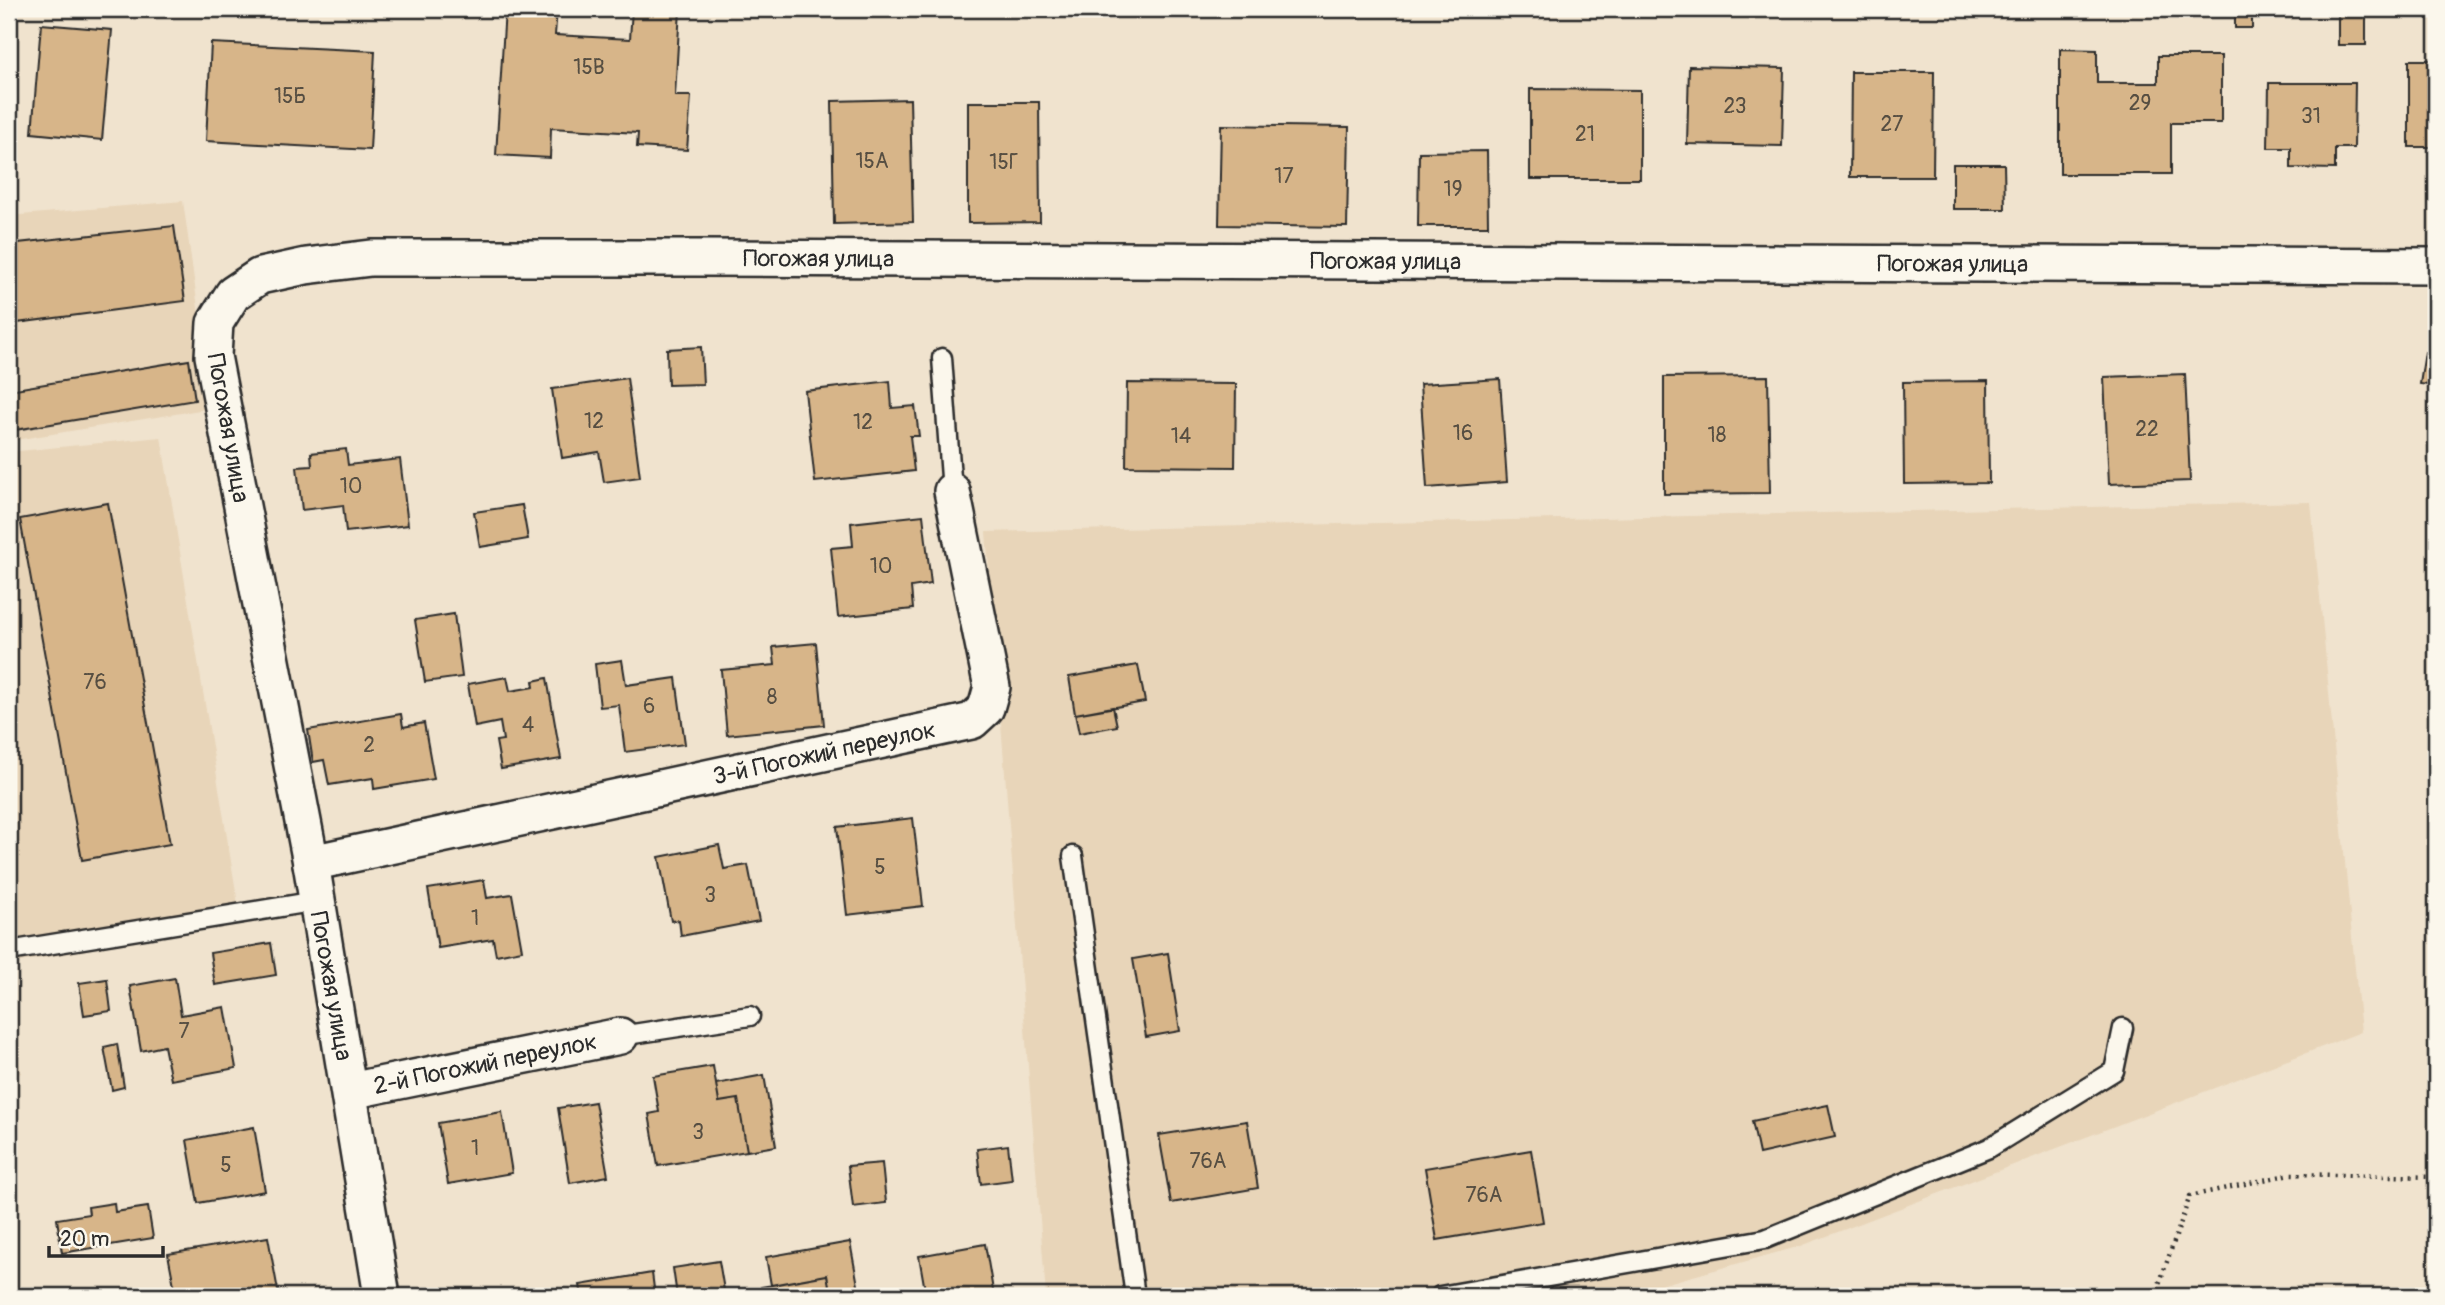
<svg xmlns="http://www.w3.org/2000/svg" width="2445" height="1305" viewBox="0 0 2445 1305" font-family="Pangolin,sans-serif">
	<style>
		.built { fill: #e8d5b9 }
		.building { fill: #d7b589; stroke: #2b2b2b; stroke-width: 2 }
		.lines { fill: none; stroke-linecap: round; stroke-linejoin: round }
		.lane-casing { stroke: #2b2b2b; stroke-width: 23 }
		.street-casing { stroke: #2b2b2b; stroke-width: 40 }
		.path { stroke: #2b2b2b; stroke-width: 4.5; stroke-dasharray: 2 5; stroke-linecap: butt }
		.lane { stroke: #fbf7ec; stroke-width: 18 }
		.street { stroke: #fbf7ec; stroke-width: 35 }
		.labels { text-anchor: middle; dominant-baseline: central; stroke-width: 7; stroke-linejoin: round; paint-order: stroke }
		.number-label { font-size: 21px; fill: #564e42 }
		.street-label { font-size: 24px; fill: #2b2b2b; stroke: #fbf7ec }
	</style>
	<rect width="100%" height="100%" fill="#f0e3ce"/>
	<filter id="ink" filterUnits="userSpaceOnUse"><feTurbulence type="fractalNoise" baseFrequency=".0143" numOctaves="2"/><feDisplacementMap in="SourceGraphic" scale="14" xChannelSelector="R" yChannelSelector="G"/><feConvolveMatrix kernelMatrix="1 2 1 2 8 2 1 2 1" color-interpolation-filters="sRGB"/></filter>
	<g filter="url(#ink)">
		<path class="built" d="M183,201L212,408L9,441V216Z
			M161,437L241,922L9,964V452Z
			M2311,502L2361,1032L1801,1246L1621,1296H1046L986,532Z
			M9,1005L21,1073L9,1076Z"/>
		<path class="building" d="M505,9H557L555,35L630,39L632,9H680L675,96H691L687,150L637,147L638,133L551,128L550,158L496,155Z
			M2235,9H2252V28H2235Z
			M2338,9H2366V45H2338Z
			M41,24L112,30L102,140L32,133Z
			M211,43L375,51L370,150L206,141Z
			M2060,49L2097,50V83H2158V56H2221V123H2171V174H2060Z
			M2409,60H2436V147H2409Z
			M1689,66L1784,68L1782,146L1687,144Z
			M1851,72H1934L1933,177H1850Z
			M2269,83H2355L2354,148H2335V169L2291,168V148H2268Z
			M1530,89L1640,90V179H1530Z
			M910,99L913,222L834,224L832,101Z
			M968,102H1039L1040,222L968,223Z
			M1221,125L1349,127L1347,227L1219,225Z
			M1487,151L1488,226H1418L1419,152Z
			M1953,164H2004L2005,209H1953Z
			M174,226L185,301L9,324V244Z
			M701,347L703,384L668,385L667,349Z
			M2425,352L2436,353V386L2420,384Z
			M189,360L195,400L9,431V390Z
			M2185,374L2190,481L2109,484L2104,377Z
			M1768,376L1770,493L1664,494V377Z
			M627,378L640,477L604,482L599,452L562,458L552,389Z
			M1500,379L1507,482L1427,488L1420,384Z
			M890,381L892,408L915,406L919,436H910L914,471L815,482L805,391Z
			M1988,381L1989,483L1904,484L1903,382Z
			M1127,383L1236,384L1235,467L1126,466Z
			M346,449L348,465L400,459L408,525L346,532L343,505L302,510L297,467L312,466L311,453Z
			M108,503L170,844L82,860L20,519Z
			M522,505L528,539L480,547L474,512Z
			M923,515L931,584L911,587L913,609L838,617L831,548L853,546L851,523Z
			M454,614L462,677L425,682L415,620Z
			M816,643L824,725L727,735L721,670L775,665L773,647Z
			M622,660L626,685L676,678L685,744L625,752L619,705L600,707L595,664Z
			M1138,665L1145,702L1075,714L1069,677Z
			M507,677L510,691L534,687L533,681L547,678L561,759L501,769L496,741L503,740L500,722L475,727L468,684Z
			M1113,707L1117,726L1079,733L1075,714Z
			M401,714L403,727L424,723L434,779L374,789L373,778L329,785L324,760L313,762L308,730Z
			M913,818L923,906L847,915L837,827Z
			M719,845L724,869L748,865L759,921L681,936L679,920L671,921L659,857Z
			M484,880L487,898L512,894L522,950L496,955L493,939L438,948L428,889Z
			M271,943L276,975L215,985L210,953Z
			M1168,953L1180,1031L1146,1037L1133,959Z
			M175,978L181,1015L225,1007L236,1068L171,1080L164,1046L141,1051L130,986Z
			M107,979L111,1011L84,1015L79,983Z
			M117,1044L124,1087L112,1090L104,1047Z
			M713,1066L719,1102L738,1099L747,1151L658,1166L649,1114L659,1112L653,1076Z
			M764,1075L776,1146L747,1151L738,1099L719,1102L716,1084Z
			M595,1102L608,1176L570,1183L558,1108Z
			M1828,1105L1835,1137L1759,1154L1752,1121Z
			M502,1112L512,1173L448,1184L438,1123Z
			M1247,1121L1258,1188L1171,1203L1159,1135Z
			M254,1127L265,1191L198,1203L187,1140Z
			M1008,1145L1012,1180L981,1184L977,1149Z
			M1531,1150L1543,1222L1437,1240L1425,1168Z
			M882,1163L886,1203L853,1207L848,1166Z
			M114,1203L115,1212L148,1207L153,1238L62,1253L57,1219L89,1214L88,1207Z
			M268,1237L279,1296H176L168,1254Z
			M850,1242L860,1296H831L827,1275L771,1285L766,1257Z
			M985,1244L994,1296H926L919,1256Z
			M719,1261L725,1296H677L673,1268Z
			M652,1273L655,1296H582L580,1285Z
			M827,1275L831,1296H762L761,1287Z"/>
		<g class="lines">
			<defs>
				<path id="lane" d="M942,358L952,491
					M1073,856L1135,1296
					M9,951L317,901
					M620,1036L750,1016
					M1440,1296L1765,1239L1989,1148L2114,1071L2123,1028"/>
				<g id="street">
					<path id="s1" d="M311,863L972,721L986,708L992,687L952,491"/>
					<path id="s2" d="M350,1091L620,1036"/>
					<path id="s3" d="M382,1296L311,863L213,356L215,323L233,294L260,276L306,266L371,258H696L2436,266"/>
				</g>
			</defs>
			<use href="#lane" class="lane-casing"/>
			<use href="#street" class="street-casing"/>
			<path class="path" d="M2155,1296L2190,1196L2291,1174L2436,1177"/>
			<use href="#lane" class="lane"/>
			<use href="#street" class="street"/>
		</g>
	</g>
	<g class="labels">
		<g class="number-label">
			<text x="589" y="67">15В</text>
			<text x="290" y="96">15Б</text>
			<text x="2140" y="103">29</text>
			<text x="1735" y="106">23</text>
			<text x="2311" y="116">31</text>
			<text x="1892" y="124">27</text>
			<text x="1585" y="134">21</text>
			<text x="872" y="161">15А</text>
			<text x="1004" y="162">15Г</text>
			<text x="1284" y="176">17</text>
			<text x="1453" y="189">19</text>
			<text x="594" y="421">12</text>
			<text x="863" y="422">12</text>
			<text x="2147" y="429">22</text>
			<text x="1463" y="433">16</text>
			<text x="1717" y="435">18</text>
			<text x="1181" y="436">14</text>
			<text x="351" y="486">10</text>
			<text x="881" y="566">10</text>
			<text x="95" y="682">76</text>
			<text x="772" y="697">8</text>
			<text x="649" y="706">6</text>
			<text x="528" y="725">4</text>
			<text x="369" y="745">2</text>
			<text x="880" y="867">5</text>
			<text x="710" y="895">3</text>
			<text x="475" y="918">1</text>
			<text x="184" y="1031">7</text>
			<text x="698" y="1132">3</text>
			<text x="475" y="1148">1</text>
			<text x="1208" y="1161">76А</text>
			<text x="226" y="1165">5</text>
			<text x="1484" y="1195">76А</text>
		</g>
		<g class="street-label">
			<text stroke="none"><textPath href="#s3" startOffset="1615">Погожая улица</textPath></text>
			<text stroke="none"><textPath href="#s3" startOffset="2182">Погожая улица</textPath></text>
			<text stroke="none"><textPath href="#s3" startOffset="2749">Погожая улица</textPath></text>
			<text transform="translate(228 428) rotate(80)">Погожая улица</text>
			<text stroke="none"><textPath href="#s1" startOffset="525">3-й Погожий переулок</textPath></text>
			<text transform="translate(331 986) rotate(80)">Погожая улица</text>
			<text stroke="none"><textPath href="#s2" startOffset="138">2-й Погожий переулок</textPath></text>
		</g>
	</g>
	<rect width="2445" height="1305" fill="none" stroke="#fbf7ec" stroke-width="35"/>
	<rect x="18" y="18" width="2410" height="1270" fill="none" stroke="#2b2b2b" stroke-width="2.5" filter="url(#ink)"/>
	<path d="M49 1246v10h114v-10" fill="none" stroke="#2b2b2b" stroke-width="3.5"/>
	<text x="60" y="1246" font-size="21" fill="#2b2b2b" stroke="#fbf7ec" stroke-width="5" paint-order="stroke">20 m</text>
</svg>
